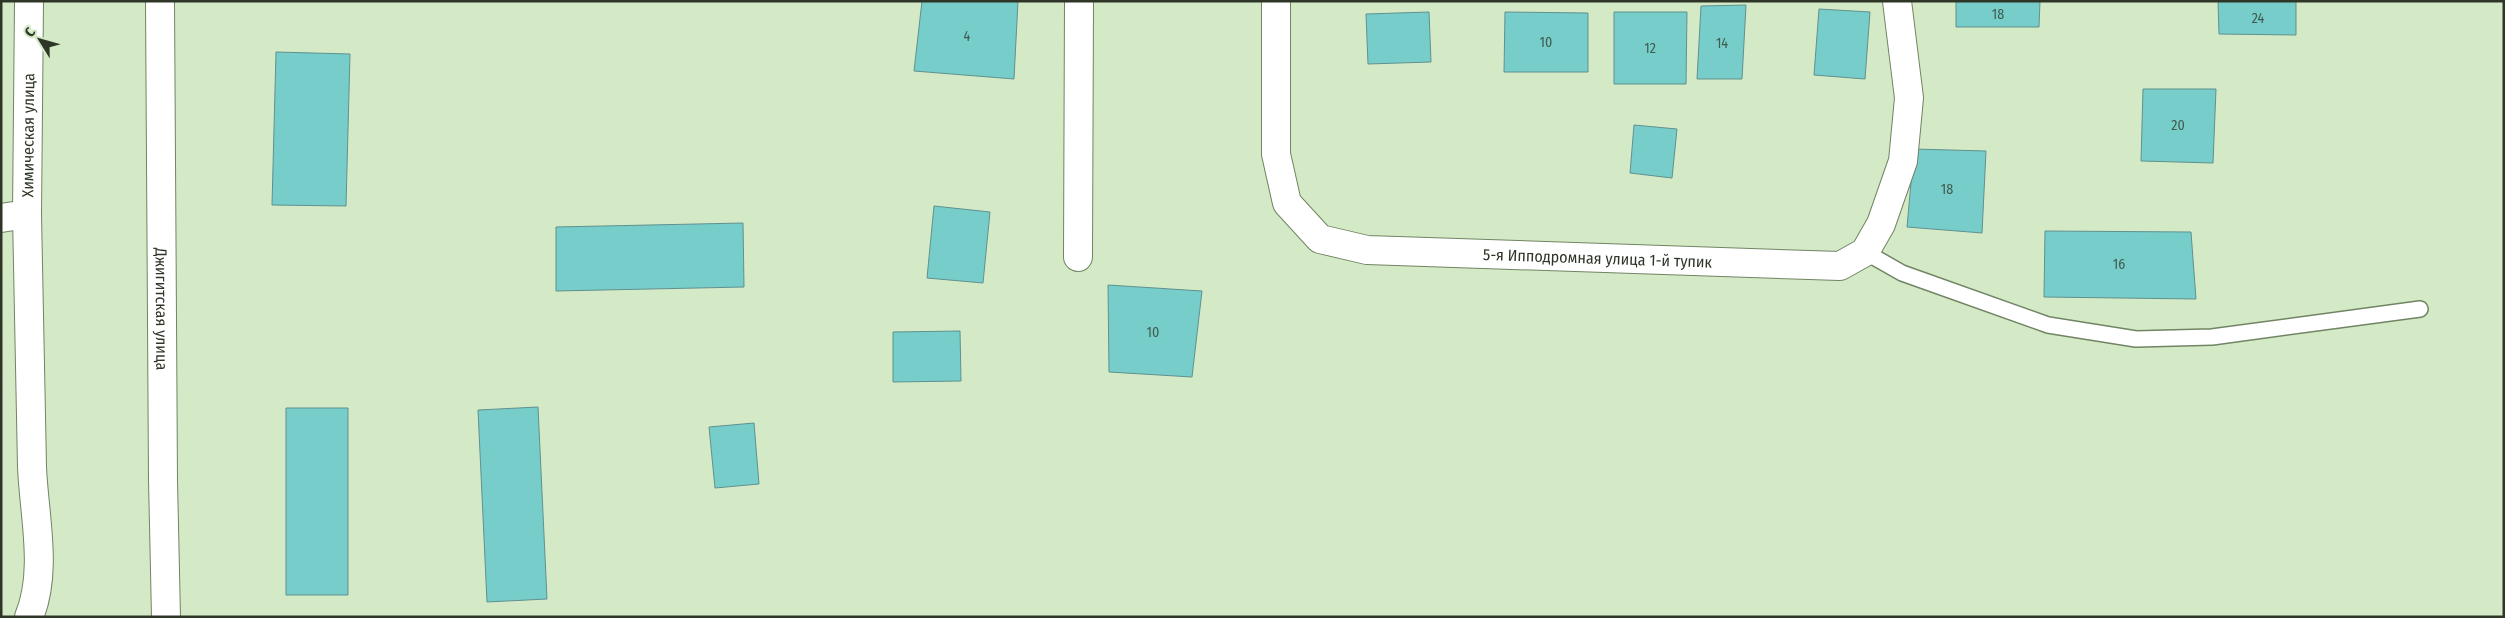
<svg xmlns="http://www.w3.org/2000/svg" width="2505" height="618" viewBox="0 0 2505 618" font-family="'Fira Sans Condensed',sans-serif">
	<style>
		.building { fill: #76cdca; stroke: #60918f }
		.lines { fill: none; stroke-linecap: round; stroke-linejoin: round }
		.service-casing { stroke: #718463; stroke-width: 18 }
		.minor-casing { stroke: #718463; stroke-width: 30 }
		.tertiary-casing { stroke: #718463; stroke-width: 30 }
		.service { stroke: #fff; stroke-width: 15 }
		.minor { stroke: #fff; stroke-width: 28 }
		.tertiary { stroke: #fff; stroke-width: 28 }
		.labels { text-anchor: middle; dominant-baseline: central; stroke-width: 4.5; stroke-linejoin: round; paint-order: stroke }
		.number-label { font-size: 14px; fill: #405c50 }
		.street-label { font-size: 16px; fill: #2e3628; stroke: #d4eac6 }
	</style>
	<rect width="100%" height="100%" fill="#d4eac6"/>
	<path class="building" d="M922,1H1018L1014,79L914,71Z
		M1956,1H2040L2039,27H1956Z
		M2218,1H2296V35L2219,34Z
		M1746,5L1742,79H1697L1701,6Z
		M1819,9L1870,12L1865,79L1814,75Z
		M1429,12L1431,62L1368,64L1366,14Z
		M1505,12L1588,13V72H1504Z
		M1614,12H1687L1686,84H1614Z
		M276,52L350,54L346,206L272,205Z
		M2143,89H2216L2213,163L2141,161Z
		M1634,125L1677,129L1672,178L1630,173Z
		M1914,149L1986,151L1982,233L1907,227Z
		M934,206L990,212L983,283L927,278Z
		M743,223L744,287L556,291V227Z
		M2045,231L2191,232L2196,299L2044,297Z
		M1108,285L1202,291L1192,377L1109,372Z
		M960,331L961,381L893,382V332Z
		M538,407L547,599L487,602L478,410Z
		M286,408H348V595H286Z
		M754,423L759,484L715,488L709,427Z"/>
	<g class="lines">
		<defs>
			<path id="service" d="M1865,252L1902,273L2048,325L2136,339L2212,337L2420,309"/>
			<g id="minor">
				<path id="s1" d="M1276,1V154L1287,203L1320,239L1367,250L1840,266L1865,252L1881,224L1903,161L1909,98L1897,1"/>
				<path d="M27,214C29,298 30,383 32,467C34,516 48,571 29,617"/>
				<path id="s2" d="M1,218L27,214L29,1"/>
				<path d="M1078,257L1079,1"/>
			</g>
			<g id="tertiary">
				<path id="s3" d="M160,1L163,480L166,617"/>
			</g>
		</defs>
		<use href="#service" class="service-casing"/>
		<use href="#minor" class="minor-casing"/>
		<use href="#tertiary" class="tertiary-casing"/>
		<use href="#service" class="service"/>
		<use href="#minor" class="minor"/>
		<use href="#tertiary" class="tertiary"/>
	</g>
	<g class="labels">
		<g class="number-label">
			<text x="1998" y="14">18</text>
			<text x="2258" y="18">24</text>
			<text x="967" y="36">4</text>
			<text x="1546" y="42">10</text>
			<text x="1722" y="43">14</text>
			<text x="1650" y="48">12</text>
			<text x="2178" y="125">20</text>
			<text x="1947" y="189">18</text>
			<text x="2119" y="264">16</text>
			<text x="1153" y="332">10</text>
		</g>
		<g class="street-label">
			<text stroke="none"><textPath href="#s2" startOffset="105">Химическая улица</textPath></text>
			<text stroke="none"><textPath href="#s1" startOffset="531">5-я Ипподромная улица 1-й тупик</textPath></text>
			<text stroke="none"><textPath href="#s3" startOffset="308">Джигитская улица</textPath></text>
		</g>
	</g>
	<rect width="2505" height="618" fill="none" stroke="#2e3628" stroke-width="5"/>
	<g transform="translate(40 40) rotate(307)" stroke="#d4eac6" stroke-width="4" paint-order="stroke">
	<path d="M0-4L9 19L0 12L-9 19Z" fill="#2e3628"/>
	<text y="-8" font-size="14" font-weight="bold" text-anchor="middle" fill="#2e3628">С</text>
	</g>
</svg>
